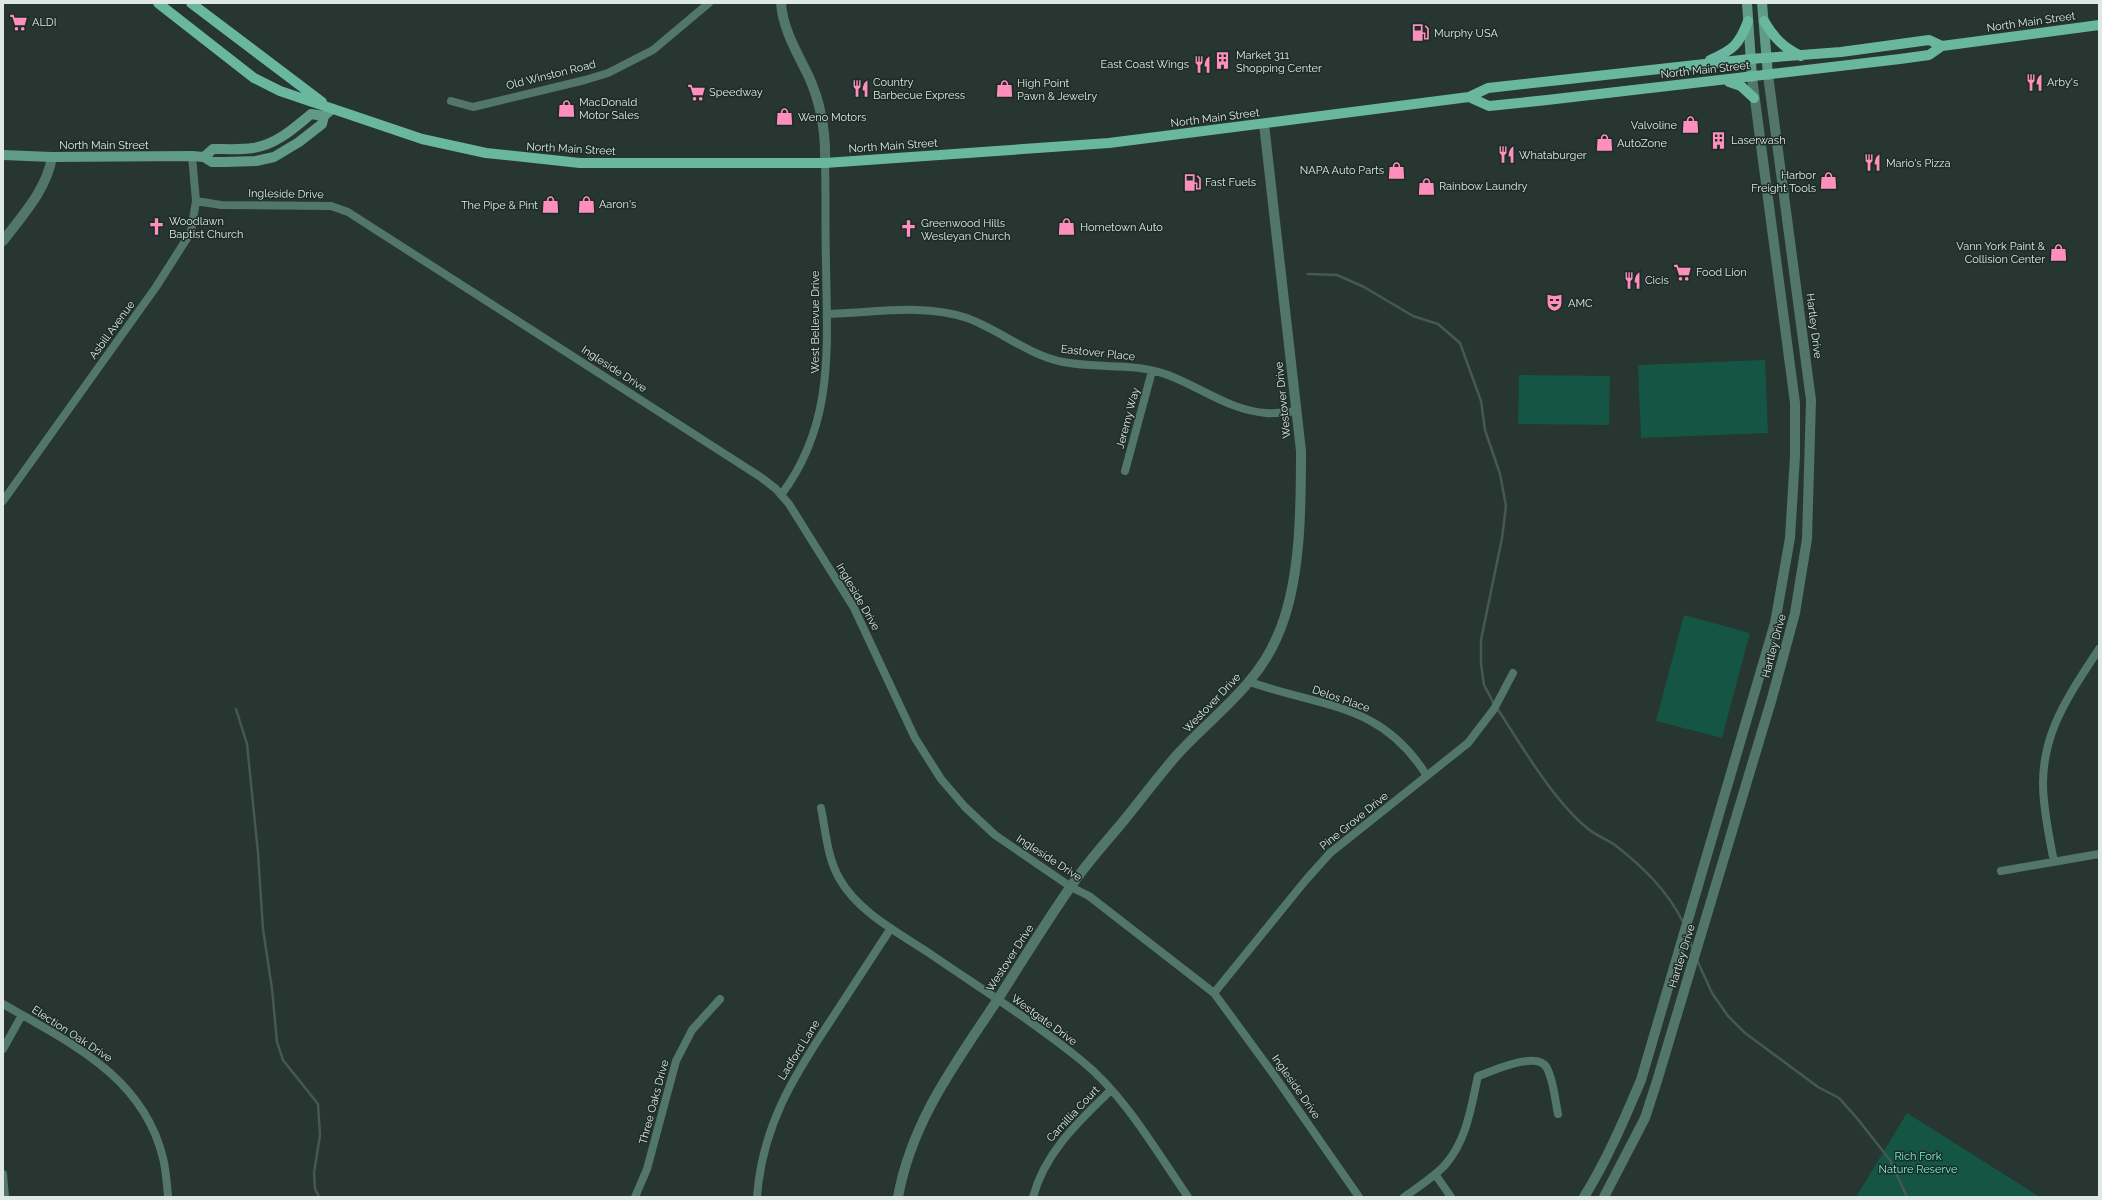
<svg xmlns="http://www.w3.org/2000/svg" width="2102" height="1200" viewBox="0 0 2102 1200" font-family="Raleway,sans-serif">
	<style>
		.green { fill: #145544 }
		.lines { fill: none; stroke-linecap: round; stroke-linejoin: round }
		.stream { stroke: #435952; stroke-width: 2.5 }
		.minor { stroke: #52766a; stroke-width: 8 }
		.tertiary { stroke: #52766a; stroke-width: 10 }
		.secondary { stroke: #609b88; stroke-width: 10 }
		.primary { stroke: #6ab7a0; stroke-width: 10 }
		.labels { text-anchor: middle; dominant-baseline: central; stroke-width: 3; stroke-linejoin: round; paint-order: stroke }
		.poi-label { font-size: 11px; fill: #dee8e4; stroke: #1d2c27; text-anchor: start }
		.street-label { font-size: 11px; fill: #dee8e4; stroke: #1d2c27 }
		.park-label { font-size: 11px; fill: #74f9d3; stroke: #1d2c27 }
	</style>
	<rect width="100%" height="100%" fill="#273631"/>
	<path class="green" d="M1765,360L1768,433L1641,438L1638,365Z
		M1519,375L1610,376L1609,425L1518,424Z
		M1684,615L1750,633L1722,738L1656,721Z
		M1907,1113L2040,1197H1856Z"/>
	<g class="lines">
		<path class="stream" d="M1308,274L1337,275L1364,287L1413,316L1438,324L1460,343L1481,401L1485,430L1500,474L1506,506L1502,538L1481,640V664L1484,685L1494,704
			M1497,708C1521,745 1553,800 1587,828C1595,835 1606,839 1615,845C1643,867 1667,890 1683,922
			M236,709L247,744L258,853L263,929L272,989L277,1042L283,1060L318,1104L320,1135L314,1173L315,1189L319,1197
			M1688,934L1693,950
			M1697,960L1712,993L1728,1016L1745,1033L1818,1087L1839,1098L1856,1117L1890,1160L1907,1197"/>
		<path class="minor" d="M451,101L473,107L585,80L608,73L653,50L709,3
			M196,201L221,205L331,206L348,212L762,478L776,489L789,504L854,608L915,738L941,779L965,807L995,835L1071,887L1089,896L1214,993L1274,1075L1359,1197
			M828,314C872,313 924,303 967,318C1000,330 1028,355 1063,362C1098,369 1134,362 1168,375C1202,388 1229,410 1266,413C1276,414 1287,412 1297,411
			M1125,471L1152,371
			M781,495C835,424 827,346 826,263C825,230 826,196 825,163
			M3,501L156,287L191,232L196,201L192,156
			M1250,682C1323,708 1381,702 1427,776
			M821,808C826,833 827,856 839,878C858,912 897,932 929,953C980,988 1034,1022 1082,1061C1126,1097 1156,1151 1188,1197
			M2054,862C2050,842 2046,821 2044,801C2037,739 2067,698 2099,649
			M2001,871L2099,854
			M1214,993L1305,881L1330,853L1468,743L1494,709L1513,673
			M3,1004C70,1043 143,1076 163,1158C166,1170 167,1184 168,1197
			M3,1049L22,1015
			M3,1174L5,1197
			M1435,1174L1451,1197
			M635,1197L647,1169L676,1061L692,1030L720,999
			M757,1197C762,1127 793,1077 831,1020C851,989 871,959 891,928
			M1033,1197C1045,1152 1079,1121 1111,1090
			M1404,1197C1418,1187 1434,1177 1445,1165C1467,1140 1471,1107 1478,1076C1493,1071 1537,1050 1547,1068C1554,1082 1555,1100 1558,1114"/>
		<path class="tertiary" d="M781,3C783,30 797,52 809,77C821,104 826,133 825,163
			M3,241C22,216 47,189 52,157
			M898,1197C912,1120 956,1063 998,999C1023,960 1047,920 1074,882C1088,862 1105,843 1121,824C1139,802 1157,778 1176,756C1211,717 1256,687 1277,637C1301,584 1301,509 1301,451L1264,124
			M1584,1197C1607,1160 1624,1120 1641,1080L1775,623L1790,538L1795,456V403L1752,77
			M1604,1197L1645,1118L1657,1081L1772,698L1795,613L1807,539L1811,400L1768,75"/>
		<path class="secondary" d="M1747,3L1752,77
			M1762,3L1768,75
			M3,155L52,157L192,156L204,157L212,162H225L256,161L274,157L299,142L322,124L324,116L332,109
			M204,157L213,149C226,149 240,150 253,148C276,145 294,128 311,114L324,116"/>
		<path class="primary" d="M158,3L254,78L280,91L422,139L486,153L580,163H825L1109,143L1469,97L1488,88L1750,59L1841,52L1929,40L1942,46L2099,25
			M191,3L322,102
			M1764,21C1774,38 1783,47 1801,56
			M1710,60C1733,50 1739,45 1748,21
			M1729,82L1741,86L1754,98
			M1469,97L1489,106L1547,100L1900,59L1929,55L1942,46"/>
	</g>
	<defs>
		<symbol id="supermarket-bare" viewBox="-9 -9 18 18"><path d="M-6-5.5h2.5l.6 2H6L4.5 2H-2.5L-4.4-4H-6ZM-1.5 3.2a1.3 1.3 0 1 0 .1 0ZM3 3.2a1.3 1.3 0 1 0 .1 0Z" fill="#fe8ebc" stroke="#1d2c27" stroke-width="2.5" paint-order="stroke"/></symbol>
		<symbol id="fuel-bare" viewBox="-9 -9 18 18"><path d="M-5.5-6h7V0h2V4h1.3V-2.5L3-4.5l.8-.8L6-3V5H2.5V1h-1V6h-7ZM-4.2-4.7v3.2H.2V-4.7Z" fill="#fe8ebc" stroke="#1d2c27" stroke-width="2.5" paint-order="stroke"/></symbol>
		<symbol id="building-bare" viewBox="-9 -9 18 18"><path d="M-4-6H4V6H1V3H-1V6H-4ZM-2.5-4.3h1.7v1.8h-1.7ZM.8-4.3h1.7v1.8H.8ZM-2.5-1h1.7V.8h-1.7ZM.8-1h1.7V.8H.8Z" fill="#fe8ebc" stroke="#1d2c27" stroke-width="2.5" paint-order="stroke"/></symbol>
		<symbol id="restaurant-bare" viewBox="-9 -9 18 18"><path d="M-5-6h1v4h1v-4h1v4h1v-4h1v5L-1.5 .5V6h-2V.5L-5-1ZM5-6V6H3V1.5H1.5Q1.5-4 5-6Z" fill="#fe8ebc" stroke="#1d2c27" stroke-width="2.5" paint-order="stroke"/></symbol>
		<symbol id="shop-bare" viewBox="-9 -9 18 18"><path d="M-5-2.5h2.3a2.7 3.5 0 0 1 5.4 0H5L5.5 6h-11ZM-1.5-2.5h3a1.5 2.3 0 0 0-3 0Z" fill="#fe8ebc" stroke="#1d2c27" stroke-width="2.5" paint-order="stroke"/></symbol>
		<symbol id="church-bare" viewBox="-9 -9 18 18"><path d="M-1.2-6h2.4v3.5h3.3v2.4h-3.3V6h-2.4V-.1h-3.3v-2.4h3.3Z" fill="#fe8ebc" stroke="#1d2c27" stroke-width="2.5" paint-order="stroke"/></symbol>
		<symbol id="theatre-bare" viewBox="-9 -9 18 18"><path d="M-5-5.5Q0-4 5-5.5V0Q5 5 0 6Q-5 5-5 0ZM-3.3-2.5H-1v1.5H-3.3ZM1-2.5H3.3v1.5H1ZM-2.8 1Q0 5.5 2.8 1Z" fill="#fe8ebc" stroke="#1d2c27" stroke-width="2.5" paint-order="stroke"/></symbol>
	</defs>
	<g fill-rule="evenodd">
		<use href="#supermarket-bare" x="6" y="10" width="25" height="25"/>
		<use href="#fuel-bare" x="1408" y="20" width="25" height="25"/>
		<use href="#building-bare" x="1210" y="48" width="25" height="25"/>
		<use href="#restaurant-bare" x="1190" y="52" width="25" height="25"/>
		<use href="#restaurant-bare" x="2022" y="70" width="25" height="25"/>
		<use href="#restaurant-bare" x="848" y="76" width="25" height="25"/>
		<use href="#shop-bare" x="992" y="76" width="25" height="25"/>
		<use href="#supermarket-bare" x="684" y="80" width="25" height="25"/>
		<use href="#shop-bare" x="554" y="96" width="25" height="25"/>
		<use href="#shop-bare" x="772" y="104" width="25" height="25"/>
		<use href="#shop-bare" x="1678" y="112" width="25" height="25"/>
		<use href="#building-bare" x="1706" y="128" width="25" height="25"/>
		<use href="#shop-bare" x="1592" y="130" width="25" height="25"/>
		<use href="#restaurant-bare" x="1494" y="142" width="25" height="25"/>
		<use href="#restaurant-bare" x="1860" y="150" width="25" height="25"/>
		<use href="#shop-bare" x="1384" y="158" width="25" height="25"/>
		<use href="#shop-bare" x="1816" y="168" width="25" height="25"/>
		<use href="#fuel-bare" x="1180" y="170" width="25" height="25"/>
		<use href="#shop-bare" x="1414" y="174" width="25" height="25"/>
		<use href="#shop-bare" x="574" y="192" width="25" height="25"/>
		<use href="#shop-bare" x="538" y="192" width="25" height="25"/>
		<use href="#church-bare" x="144" y="214" width="25" height="25"/>
		<use href="#shop-bare" x="1054" y="214" width="25" height="25"/>
		<use href="#church-bare" x="896" y="216" width="25" height="25"/>
		<use href="#shop-bare" x="2046" y="240" width="25" height="25"/>
		<use href="#supermarket-bare" x="1670" y="260" width="25" height="25"/>
		<use href="#restaurant-bare" x="1620" y="268" width="25" height="25"/>
		<use href="#theatre-bare" x="1542" y="290" width="25" height="25"/>
	</g>
	<g class="labels">
		<g class="poi-label">
			<text x="32" y="22">ALDI</text>
			<text x="1434" y="33">Murphy USA</text>
			<text x="1236" y="55">Market 311<tspan x="1236" dy="13">Shopping Center</tspan></text>
			<text x="1189" y="64" text-anchor="end">East Coast Wings</text>
			<text x="873" y="82">Country<tspan x="873" dy="13">Barbecue Express</tspan></text>
			<text x="2047" y="82">Arby's</text>
			<text x="1017" y="83">High Point<tspan x="1017" dy="13">Pawn &amp; Jewelry</tspan></text>
			<text x="709" y="92">Speedway</text>
			<text x="579" y="102">MacDonald<tspan x="579" dy="13">Motor Sales</tspan></text>
			<text x="798" y="117">Weno Motors</text>
			<text x="1677" y="125" text-anchor="end">Valvoline</text>
			<text x="1731" y="140">Laserwash</text>
			<text x="1617" y="143">AutoZone</text>
			<text x="1519" y="155">Whataburger</text>
			<text x="1886" y="163">Mario's Pizza</text>
			<text x="1384" y="170" text-anchor="end">NAPA Auto Parts</text>
			<text x="1816" y="175" text-anchor="end">Harbor<tspan x="1816" dy="13">Freight Tools</tspan></text>
			<text x="1205" y="182">Fast Fuels</text>
			<text x="1439" y="186">Rainbow Laundry</text>
			<text x="599" y="204">Aaron's</text>
			<text x="538" y="205" text-anchor="end">The Pipe &amp; Pint</text>
			<text x="169" y="221">Woodlawn<tspan x="169" dy="13">Baptist Church</tspan></text>
			<text x="921" y="223">Greenwood Hills<tspan x="921" dy="13">Wesleyan Church</tspan></text>
			<text x="1080" y="227">Hometown Auto</text>
			<text x="2045" y="246" text-anchor="end">Vann York Paint &amp;<tspan x="2045" dy="13">Collision Center</tspan></text>
			<text x="1696" y="272">Food Lion</text>
			<text x="1645" y="280">Cicis</text>
			<text x="1568" y="303">AMC</text>
		</g>
		<g class="street-label">
			<text transform="translate(2031 22) rotate(-8)">North Main Street</text>
			<text transform="translate(1705 70) rotate(-6)">North Main Street</text>
			<text transform="translate(551 75) rotate(-14)">Old Winston Road</text>
			<text transform="translate(1215 118) rotate(-7)">North Main Street</text>
			<text x="104" y="145">North Main Street</text>
			<text transform="translate(893 146) rotate(-4)">North Main Street</text>
			<text transform="translate(571 149) rotate(3)">North Main Street</text>
			<text transform="translate(286 194) rotate(1)">Ingleside Drive</text>
			<text transform="translate(815 322) rotate(-90)">West Bellevue Drive</text>
			<text transform="translate(1814 326) rotate(83)">Hartley Drive</text>
			<text transform="translate(112 330) rotate(-54)">Asbill Avenue</text>
			<text transform="translate(1098 353) rotate(6)">Eastover Place</text>
			<text transform="translate(614 369) rotate(33)">Ingleside Drive</text>
			<text transform="translate(1283 400) rotate(-96)">Westover Drive</text>
			<text transform="translate(1128 418) rotate(-75)">Jeremy Way</text>
			<text transform="translate(858 597) rotate(60)">Ingleside Drive</text>
			<text transform="translate(1774 646) rotate(-75)">Hartley Drive</text>
			<text transform="translate(1341 699) rotate(19)">Delos Place</text>
			<text transform="translate(1212 703) rotate(-46)">Westover Drive</text>
			<text transform="translate(1354 821) rotate(-39)">Pine Grove Drive</text>
			<text transform="translate(1049 858) rotate(33)">Ingleside Drive</text>
			<text transform="translate(1682 956) rotate(-73)">Hartley Drive</text>
			<text transform="translate(1010 958) rotate(-57)">Westover Drive</text>
			<text transform="translate(1044 1020) rotate(36)">Westgate Drive</text>
			<text transform="translate(72 1034) rotate(33)">Election Oak Drive</text>
			<text transform="translate(799 1050) rotate(-58)">Ladford Lane</text>
			<text transform="translate(1296 1087) rotate(55)">Ingleside Drive</text>
			<text transform="translate(654 1102) rotate(-75)">Three Oaks Drive</text>
			<text transform="translate(1073 1114) rotate(-47)">Camillia Court</text>
		</g>
		<g class="park-label">
			<text x="1918" y="1156">Rich Fork<tspan x="1918" dy="13">Nature Reserve</tspan></text>
		</g>
	</g>
	<rect width="2102" height="1200" fill="none" stroke="#dee8e4" stroke-width="8"/>
</svg>
